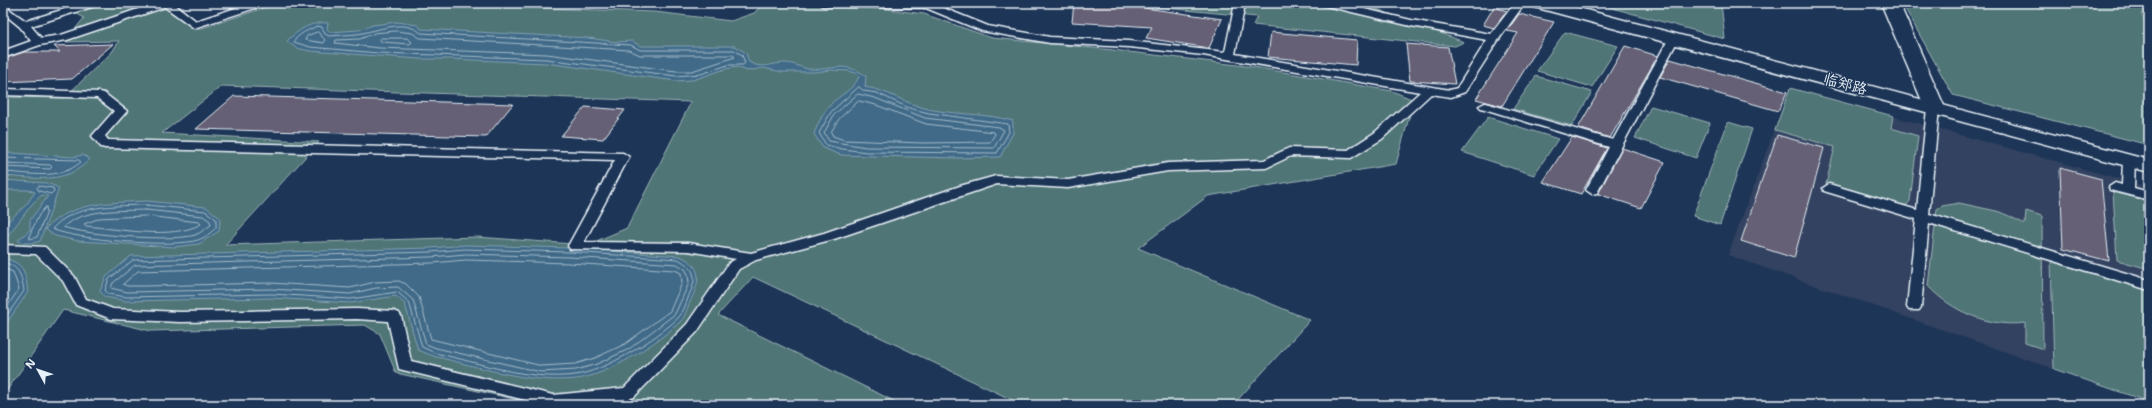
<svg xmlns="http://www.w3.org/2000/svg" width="2152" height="408" viewBox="0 0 2152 408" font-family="'Shantell Sans','LXGW WenKai TC',sans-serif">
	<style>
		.built { fill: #334260 }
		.green { fill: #507576; stroke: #9cb3b7; fill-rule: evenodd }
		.water { fill: #406b88; stroke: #83a1b5 }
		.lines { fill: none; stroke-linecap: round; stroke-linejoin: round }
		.shore { stroke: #a5bbcb; stroke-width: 1 }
		.building { fill: #656074; stroke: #e8f1f8 }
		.service-casing { stroke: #e8f1f8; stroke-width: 3 }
		.minor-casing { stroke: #e8f1f8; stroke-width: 3 }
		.secondary-casing { stroke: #e8f1f8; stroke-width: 3 }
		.service { fill: #1d3557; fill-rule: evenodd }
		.minor { fill: #1d3557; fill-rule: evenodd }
		.secondary { fill: #1d3557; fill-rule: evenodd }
		.labels { text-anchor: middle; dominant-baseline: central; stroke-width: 3; stroke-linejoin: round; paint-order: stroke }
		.street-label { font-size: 15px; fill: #e8f1f8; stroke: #1d3557 }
	</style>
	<rect width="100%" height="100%" fill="#1d3557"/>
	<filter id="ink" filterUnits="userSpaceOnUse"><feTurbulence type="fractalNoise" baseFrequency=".025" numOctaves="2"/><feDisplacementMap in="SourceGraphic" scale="8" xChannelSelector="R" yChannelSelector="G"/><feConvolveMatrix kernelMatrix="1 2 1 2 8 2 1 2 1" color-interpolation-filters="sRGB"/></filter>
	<g filter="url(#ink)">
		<path class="built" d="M1790,88L2149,187V402L1728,255Z"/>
		<path class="green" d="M70,3H123L130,8L163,7L196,30L279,3H531L543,4L542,8L655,12L731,21L754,13L764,3H841L924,14L992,38L1113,50L1254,67L1392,91L1414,100L1396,164L1208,196L1138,248L1310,320L1233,405H1023L753,277L718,315L902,405H636L633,403L541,405L396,373L380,334L365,325L151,331L63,310L3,396V97L64,98L112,52L119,41L65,42L84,18L63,5ZM222,86L691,102L627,228L587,245L477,237L225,245L319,142L162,133Z
			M1152,3H1361L1464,42L1455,46L1253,25L1257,17L1155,7Z
			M1594,3H1721L1725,39Z
			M1902,3H2149V15L2141,14L2149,28V145L1953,95Z
			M1565,32L1618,46L1592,87L1537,71Z
			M1536,76L1592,92L1572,126L1513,109Z
			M1790,88L1893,116L1891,128L1918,136L1910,201L1907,205H1899L1826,184L1835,147L1775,130Z
			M1651,106L1710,123L1696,158L1635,138Z
			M1488,117L1558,139L1534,175L1462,152Z
			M1728,122L1752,129L1720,225L1693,216Z
			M2113,191L2149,201V269L2117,260Z
			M1959,203L2001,212L2025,224L2026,211L2042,216L2043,349L2025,343V323C1990,328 1951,311 1928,286L1937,209L1942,206Z
			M2051,261L2149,290V402L2054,369Z"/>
		<path class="water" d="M397,22L418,25L421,29L588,38L617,42L632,41L640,46H735L746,53L749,62C761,70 772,63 785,63C794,63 801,68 809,69C832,71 844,60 866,76L865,87C887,90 906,104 928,109C956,115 986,113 1013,121V133L1000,157L958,158L871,156L841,155L823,148L814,134C819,121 824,111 834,101C844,93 853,89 859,77L856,73L849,71L831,70L815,72H782L763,68L747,71L737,67L725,69L693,80L676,81L546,63L449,59H419L310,51L296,48L287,41C298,30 312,21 328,23L327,28L329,32L359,30L373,25Z
			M11,153L73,157L83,155L90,159C66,185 35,178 3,176V154Z
			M3,180L47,183L59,188L40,241L33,243H22L18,240L30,230V220L48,196L42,195L33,203L3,242V226L26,205L35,192L29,190H3Z
			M147,201L206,207L220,218L219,231L199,244L174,247L79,241L55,236L45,229C72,201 111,203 147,201Z
			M465,245L569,248L680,256C704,267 700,281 690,302C687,308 685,317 681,321C658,343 607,376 576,379C528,384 480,367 433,356L418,350L405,304L396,296L351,303L271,298L126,301L105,297L100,291L106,277L131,256L431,248Z
			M7,259C26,265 25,274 28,292L3,328V260Z"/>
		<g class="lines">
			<path class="shore" d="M317,26L322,27L325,34L329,36C338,35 348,35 357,34C378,31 403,18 421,33L631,45L640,50H734L742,55L745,63L743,65H728L701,74L676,76L546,59L378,53L310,47L294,42C297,34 309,30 317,26Z
				M397,31L412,33L420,38L629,50L640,55H733L735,57L692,71H676L547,54L379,48L335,43L336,40L360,39L375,33Z
				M318,32L325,40L324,43L305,40L307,36Z
				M382,38H407L412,42L410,44L382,42L380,40Z
				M859,87L864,91L877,93L909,108L929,113L1008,124L1009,132L997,153L867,152L842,149L826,145L819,133L831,112Z
				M858,94L875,98L925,118L999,127L1004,130L994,148L866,147L829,141L824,133L834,115Z
				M859,101L876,105L926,124L994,132L995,134L990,142L923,143L844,140L833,136L831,132L839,119Z
				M3,158L79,160L81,162C59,181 30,173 3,172
				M3,163L50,165L52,167L50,169L3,167
				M39,186L53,188L54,191L51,194L39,191L37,188Z
				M147,205L205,211L216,219V228C211,232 205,238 198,240C174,248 76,240 52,229C73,204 117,206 147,205Z
				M46,207L47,212L37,237L30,239L29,236L39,215Z
				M146,210L203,216L210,221L211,225C206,228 201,233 195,235C173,242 86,235 63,227C84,208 120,211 146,210Z
				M146,216L199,222L201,224C172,240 119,229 86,226L84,224L100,218Z
				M465,249L569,252L678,259C694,268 698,276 690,293C687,300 684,312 678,318C658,338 604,372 575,375C528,381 481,363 435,353L422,347L409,302L397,292L351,299L271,294L126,297L108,294L105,290L109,279L133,260L431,252Z
				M466,254L569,257L677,264L685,269L688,274L689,283L675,314L629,349L597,364L576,370L541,372L436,348L426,344L413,300L398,287L376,288L350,294L271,289L127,292L111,288L113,283L135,265L431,257Z
				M466,260L569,263L675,270L681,273L682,283L670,311L625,344L595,358L575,364L542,366L431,339L419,297L406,284L399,281L375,282L350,288L271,283L145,286H127L123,284L138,271L432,263Z
				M3,263C19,264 22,277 24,291L3,321
				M3,268L13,272L19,289L3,313"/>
		</g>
		<path class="building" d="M1074,3H1145V8L1222,19L1209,48L1146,38L1152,27L1072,22Z
			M1494,7L1507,11L1494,28L1483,25Z
			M1519,14L1554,22L1502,106L1476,99L1518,33L1507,31Z
			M1271,32L1357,40L1356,65L1268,57Z
			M113,44L72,79L3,82V59L24,52H60L54,46Z
			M1406,44L1448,47L1455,84L1410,81Z
			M1625,46L1658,56L1610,138L1578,128Z
			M1670,59L1787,92L1778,111L1660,77Z
			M234,96L479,103L513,104L486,137L196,129Z
			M585,107L625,110L603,139L561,136Z
			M1777,135L1824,148L1794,258L1741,241Z
			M1572,137L1607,148L1581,194L1543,182Z
			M1622,148L1665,162L1641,208L1598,194Z
			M2060,168L2101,179L2109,261L2063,249Z"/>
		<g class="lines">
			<defs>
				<path id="service" d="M84,3H99L98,5L31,26L41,38L61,35L156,3H173L196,21L251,3H266L265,5L194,28L165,7L67,40L40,45L3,58V51L31,41L20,27L3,13V5L26,21Z
					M818,3H931L988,26L1050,37L1129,41L1225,52L1234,8L1238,3H1249L1244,9L1235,54L1450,90L1457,88L1487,40L1411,26L1322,5L1321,3H1339L1411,20L1491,34L1515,3H1525L1499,39L1465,92L1451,97L1431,94L1382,139L1351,158L1291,156L1266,168L1168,171L1068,188L997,184L834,239L756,260L739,269L697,332L634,397L628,399L570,405H546L399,369L388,321L357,319L180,322L111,319L76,305L63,281L36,254L3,253V245L45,247L74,276L86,299L113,309L180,312L357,309L394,311L399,313L401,316L411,361L553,395L624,388L687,324L729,263L736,259L688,251L570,249L568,246L615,160L105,148L101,147L92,136L114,111L97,98L3,95V89L100,92L104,93L127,111L105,136L108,140L623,153L629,157L584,242L688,243L751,253L824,233L960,186L996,176L1068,180L1168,163L1264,160L1289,148L1348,150L1374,133L1420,92L1203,55L1129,47L1050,43L982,31L926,8L823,6Z
					M1674,35L1679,38L1597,193L1592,194L1586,190L1609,147L1481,108L1479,106L1485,103L1489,104L1613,140L1669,38Z
					M1933,105L1939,108L1929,214L2149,280V290L1929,223L1921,307L1919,310H1909L1907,307L1916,219L1824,191L1823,188L1829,184L1917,210L1927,108Z
					M2129,156L2135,160L2134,188L2149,192V200L2110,190L2109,187L2115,183L2122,185L2123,160Z"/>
				<path id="minor" d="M1881,3H1899L1945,108L1942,112L1935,114L1928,112L1925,108Z"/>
				<path id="secondary" d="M1531,3H1560L2149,160V172L1534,7Z"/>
			</defs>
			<use href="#service" class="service-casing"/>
			<use href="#minor" class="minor-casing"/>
			<use href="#secondary" class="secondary-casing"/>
			<use href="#service" class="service"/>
			<use href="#minor" class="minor"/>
			<use href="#secondary" class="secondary"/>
		</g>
	</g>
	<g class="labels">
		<g class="street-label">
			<text transform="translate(1845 84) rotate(15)">临郑路</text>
		</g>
	</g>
	<rect width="2152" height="408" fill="none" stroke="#1d3557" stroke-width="16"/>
	<rect x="8" y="8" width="2136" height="392" fill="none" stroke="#e8f1f8" stroke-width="1.5" filter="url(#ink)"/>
	<g transform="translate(38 370) rotate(310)" stroke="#1d3557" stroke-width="3" paint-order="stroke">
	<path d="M0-3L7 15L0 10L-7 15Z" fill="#e8f1f8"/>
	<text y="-6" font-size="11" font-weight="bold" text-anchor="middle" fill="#e8f1f8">N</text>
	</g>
</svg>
